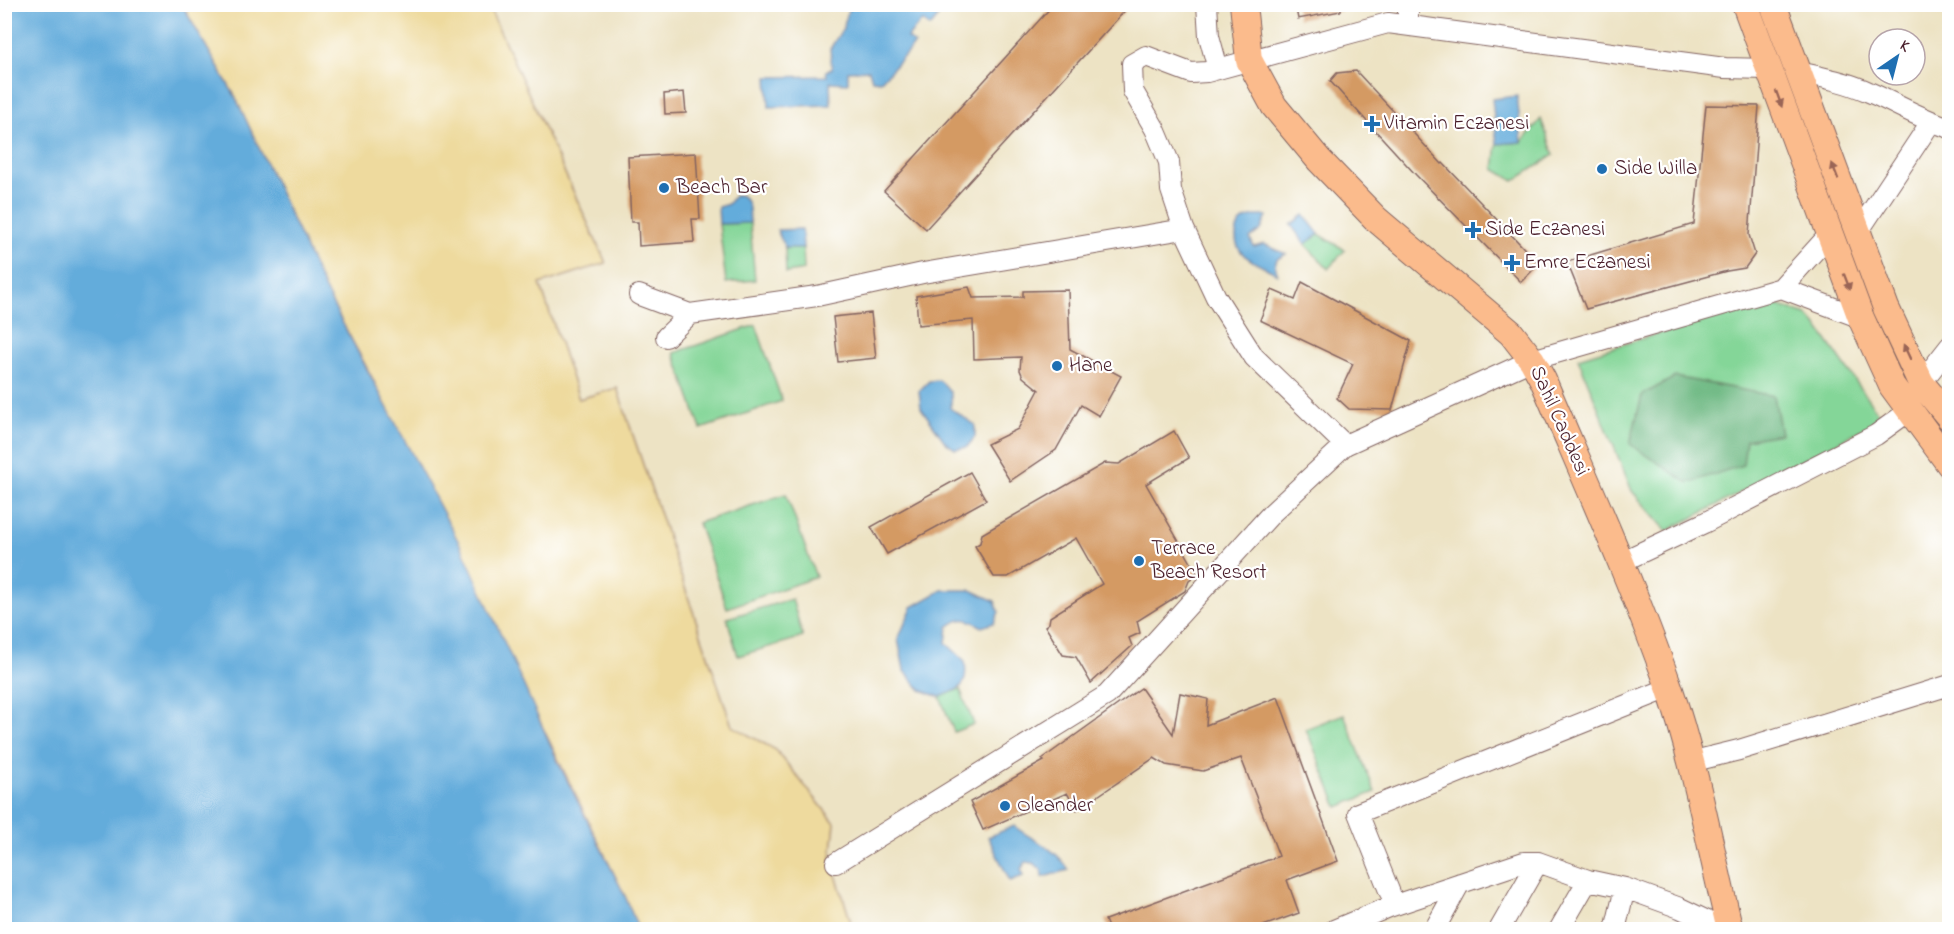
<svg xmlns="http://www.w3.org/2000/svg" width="1954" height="934" viewBox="0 0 1954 934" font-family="'Indie Flower',sans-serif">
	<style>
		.green { fill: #84d698; stroke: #677a62; stroke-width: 1.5 }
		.forest { fill: #6bb780; stroke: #5a6b56; stroke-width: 1.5 }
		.sand { fill: #eeda9e; stroke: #9c7c64; stroke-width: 1.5 }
		.water { fill: #64acdb; stroke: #576683; stroke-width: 1.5 }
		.building { fill: #d49a64 }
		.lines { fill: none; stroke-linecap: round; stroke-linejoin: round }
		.minor-casing { stroke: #836461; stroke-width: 22 }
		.major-casing { stroke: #836461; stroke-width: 28 }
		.minor { stroke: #fff; stroke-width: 20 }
		.major { stroke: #fbbb8c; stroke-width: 26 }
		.oneway { fill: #9a6557 }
		.poi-dot { fill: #1f6fb2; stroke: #fff; stroke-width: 2 }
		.labels { text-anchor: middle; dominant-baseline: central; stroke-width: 4.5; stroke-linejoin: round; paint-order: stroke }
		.poi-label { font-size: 21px; fill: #4a1f2b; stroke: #fff; text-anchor: start }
		.street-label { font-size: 21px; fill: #4a1f2b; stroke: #fff }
	</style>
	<rect width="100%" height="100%" fill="#fff"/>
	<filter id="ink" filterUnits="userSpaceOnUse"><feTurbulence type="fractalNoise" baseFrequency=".0167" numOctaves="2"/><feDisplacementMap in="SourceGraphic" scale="12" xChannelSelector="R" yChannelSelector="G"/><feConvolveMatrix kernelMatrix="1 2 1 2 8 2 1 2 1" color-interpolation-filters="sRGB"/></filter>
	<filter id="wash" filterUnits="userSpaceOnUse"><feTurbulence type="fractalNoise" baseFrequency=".008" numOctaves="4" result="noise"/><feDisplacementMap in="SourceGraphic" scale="24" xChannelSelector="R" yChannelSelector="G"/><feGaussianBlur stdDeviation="1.35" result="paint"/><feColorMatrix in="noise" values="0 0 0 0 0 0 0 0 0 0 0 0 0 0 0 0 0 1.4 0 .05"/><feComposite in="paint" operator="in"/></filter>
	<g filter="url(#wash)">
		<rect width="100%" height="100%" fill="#ede3c4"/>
		<path class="green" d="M1541,119L1554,155L1514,181L1494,169L1497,144L1522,142Z
			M750,223L755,280L726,283L719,224Z
			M1319,234L1345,250L1328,269L1305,244Z
			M785,248H803L804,270L786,273Z
			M1765,301L1807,315L1818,327L1882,419L1667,531L1632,491L1578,358Z
			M756,325L782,401L701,429L674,353Z
			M786,494L816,577L727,608L698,523Z
			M792,599L803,637L738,656L727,618Z
			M960,689L974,724L954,732L940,697Z
			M1344,714L1375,792L1338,807L1306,729Z"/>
		<path class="forest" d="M1675,377L1774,396L1781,434L1746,440L1743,465L1688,483L1630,444L1642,395Z"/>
		<path class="sand" d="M182,5H488L606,263L540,284L579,399L617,388L732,726L776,750L835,823L831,859L853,929H638L626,898L371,375L325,290L235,96Z"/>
		<path class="water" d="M5,4L182,5L235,96L325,290L463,550L560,766L626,898L638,929H5Z
			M850,5L941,4C942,14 936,20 930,27L922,21L907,38L915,44L881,81L872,80L869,70L848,71V83L830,82L831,105L769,107L767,77L827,76L826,71L832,69L830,49L843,28Z
			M1517,96L1522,142L1497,144L1492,99Z
			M740,195C751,201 749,212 750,223L719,224L718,207L728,204L734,196Z
			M1304,215L1319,234L1305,244L1291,225Z
			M1254,216H1267L1261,230L1250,238L1254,247L1264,244L1286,254L1277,259L1275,265L1278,274C1259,264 1230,256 1237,230C1239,221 1246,218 1254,216Z
			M802,229L803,248H785L777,230Z
			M939,380C950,389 954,394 950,408L975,425V437L967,447L955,449L945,442L921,408L919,391L929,381Z
			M942,590H971L995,601L999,612L994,623L982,627C968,618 961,616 948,627L946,643L965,661C968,687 962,688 940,697L921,690L904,670L898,639L912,607Z
			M1014,826C1033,841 1055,847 1069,870L1043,877L1042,870L1033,863L1026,862L1021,869L1023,876L1010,881L988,837Z"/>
		<g id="blocks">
			<path class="building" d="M1054,4H1131L926,229L884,191Z
				M1295,4H1341V11L1298,19Z
				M1356,71L1442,164L1443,163L1539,264L1521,282L1416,175L1330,81L1337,73Z
				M684,92L686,113L665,114L664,94Z
				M1706,105L1759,106L1749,235L1755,254L1745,268L1727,271L1586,309L1567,262L1694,224Z
				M696,153L700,219H692L694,242L639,246L638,222H631L628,157Z
				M1302,282L1411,341L1392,410L1349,409L1337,398L1353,364L1260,320L1272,290L1295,300Z
				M969,287L973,298L1023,297V291L1068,290L1070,349L1121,376L1099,416L1081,405L1056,450L1010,481L987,444L1018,429L1039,390L1023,377L1020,370L1021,357L974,359L973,320L918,325L916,296Z
				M871,313L876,358L838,362L833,317Z
				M1174,431L1189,458L1146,484L1198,575L1189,581L1185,591L1137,621L1140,633L1129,638L1132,646L1091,683L1076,657L1063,655L1045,626L1049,623L1050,617L1102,584L1076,538L1008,577H994L975,546L980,543L982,534L1105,463L1119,464Z
				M970,472L986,500L887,554L871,527Z
				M1141,688L1173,734L1180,693L1208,699L1206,725L1278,697L1338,861L1287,880L1299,913L1252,930H1109L1105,920L1279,856L1241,758L1203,771L1166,765L1154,758L1077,810L1067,793L983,830L970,802L1044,761L1042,759Z"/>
		</g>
	</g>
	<g filter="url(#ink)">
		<use href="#blocks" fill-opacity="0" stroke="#836461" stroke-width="1.5"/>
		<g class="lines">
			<defs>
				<path id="minor" d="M1207,4L1209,36L1218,69
					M1408,25V4
					M1798,72C1822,77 1847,82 1869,92C1897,104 1921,119 1950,128
					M1858,232L1931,122
					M1781,288L1829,235
					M639,295L690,314
					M666,337L690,314L817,296L923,273L1184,229
					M1921,383L1950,346
					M1345,445L1254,357L1216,297L1184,229L1171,190L1169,162L1155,129L1133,91L1132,64L1146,56L1191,73L1207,72L1388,23L1725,68L1768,69
					M1621,562L1704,523L1876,435L1909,411
					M1690,762L1739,750L1950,685
					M836,863L1107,695L1272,513L1345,445L1532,360L1781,288L1861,318
					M1390,893L1358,813L1669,688
					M1334,930L1389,907L1524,862H1538L1588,880L1625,888L1680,908L1726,930
					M1434,930L1460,883
					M1499,930L1538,862
					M1559,930L1588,880
					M1615,930L1625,888"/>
				<path id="major" d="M1243,4L1249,60L1274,106L1319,160L1376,219L1511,333L1532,360L1543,380C1586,481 1632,582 1669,687C1695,763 1711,851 1730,930
					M1745,4L1861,318L1892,386L1950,465
					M1773,4L1886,308L1921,383L1950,418"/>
			</defs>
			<use href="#minor" class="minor-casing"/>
			<use href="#major" class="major-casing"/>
			<use href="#minor" class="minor"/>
			<use href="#major" class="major"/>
		</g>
		<defs><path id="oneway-solid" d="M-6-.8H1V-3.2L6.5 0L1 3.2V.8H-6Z" transform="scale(1.5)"/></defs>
		<g class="oneway">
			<use href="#oneway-solid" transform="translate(1779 99) rotate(70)"/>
			<use href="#oneway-solid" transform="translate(1835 171) rotate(-111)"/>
			<use href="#oneway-solid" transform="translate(1847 282) rotate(69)"/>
			<use href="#oneway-solid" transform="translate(1907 352) rotate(-115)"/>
		</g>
	</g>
	<g class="poi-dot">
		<path d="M1369 115h6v6h6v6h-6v6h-6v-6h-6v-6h6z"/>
		<circle cx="1602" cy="169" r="6"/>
		<circle cx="664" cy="188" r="6"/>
		<path d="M1470 221h6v6h6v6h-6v6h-6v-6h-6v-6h6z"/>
		<path d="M1509 254h6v6h6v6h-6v6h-6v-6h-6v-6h6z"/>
		<circle cx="1057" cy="366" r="6"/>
		<circle cx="1139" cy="561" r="6"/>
		<circle cx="1005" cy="806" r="6"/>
	</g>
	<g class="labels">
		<g class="poi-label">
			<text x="1384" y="124">Vitamin Eczanesi</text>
			<text x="1614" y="169">Side Willa</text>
			<text x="676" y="188">Beach Bar</text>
			<text x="1485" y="230">Side Eczanesi</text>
			<text x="1524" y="263">Emre Eczanesi</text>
			<text x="1069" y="366">Hane</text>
			<text x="1151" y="549">Terrace<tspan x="1151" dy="24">Beach Resort</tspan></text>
			<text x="1017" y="806">Oleander</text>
		</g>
		<g class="street-label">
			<text transform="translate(1559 421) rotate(66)">Sahil Caddesi</text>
		</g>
	</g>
	<rect width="1954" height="934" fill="none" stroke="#fff" stroke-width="24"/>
	<g transform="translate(1897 57) rotate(35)"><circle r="28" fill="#ffffff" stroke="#b7a5aa" stroke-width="1.5"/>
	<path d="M0-4.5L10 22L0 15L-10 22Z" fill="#1f6fb2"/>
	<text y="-9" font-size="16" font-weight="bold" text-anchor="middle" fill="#4a1f2b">K</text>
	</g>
</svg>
